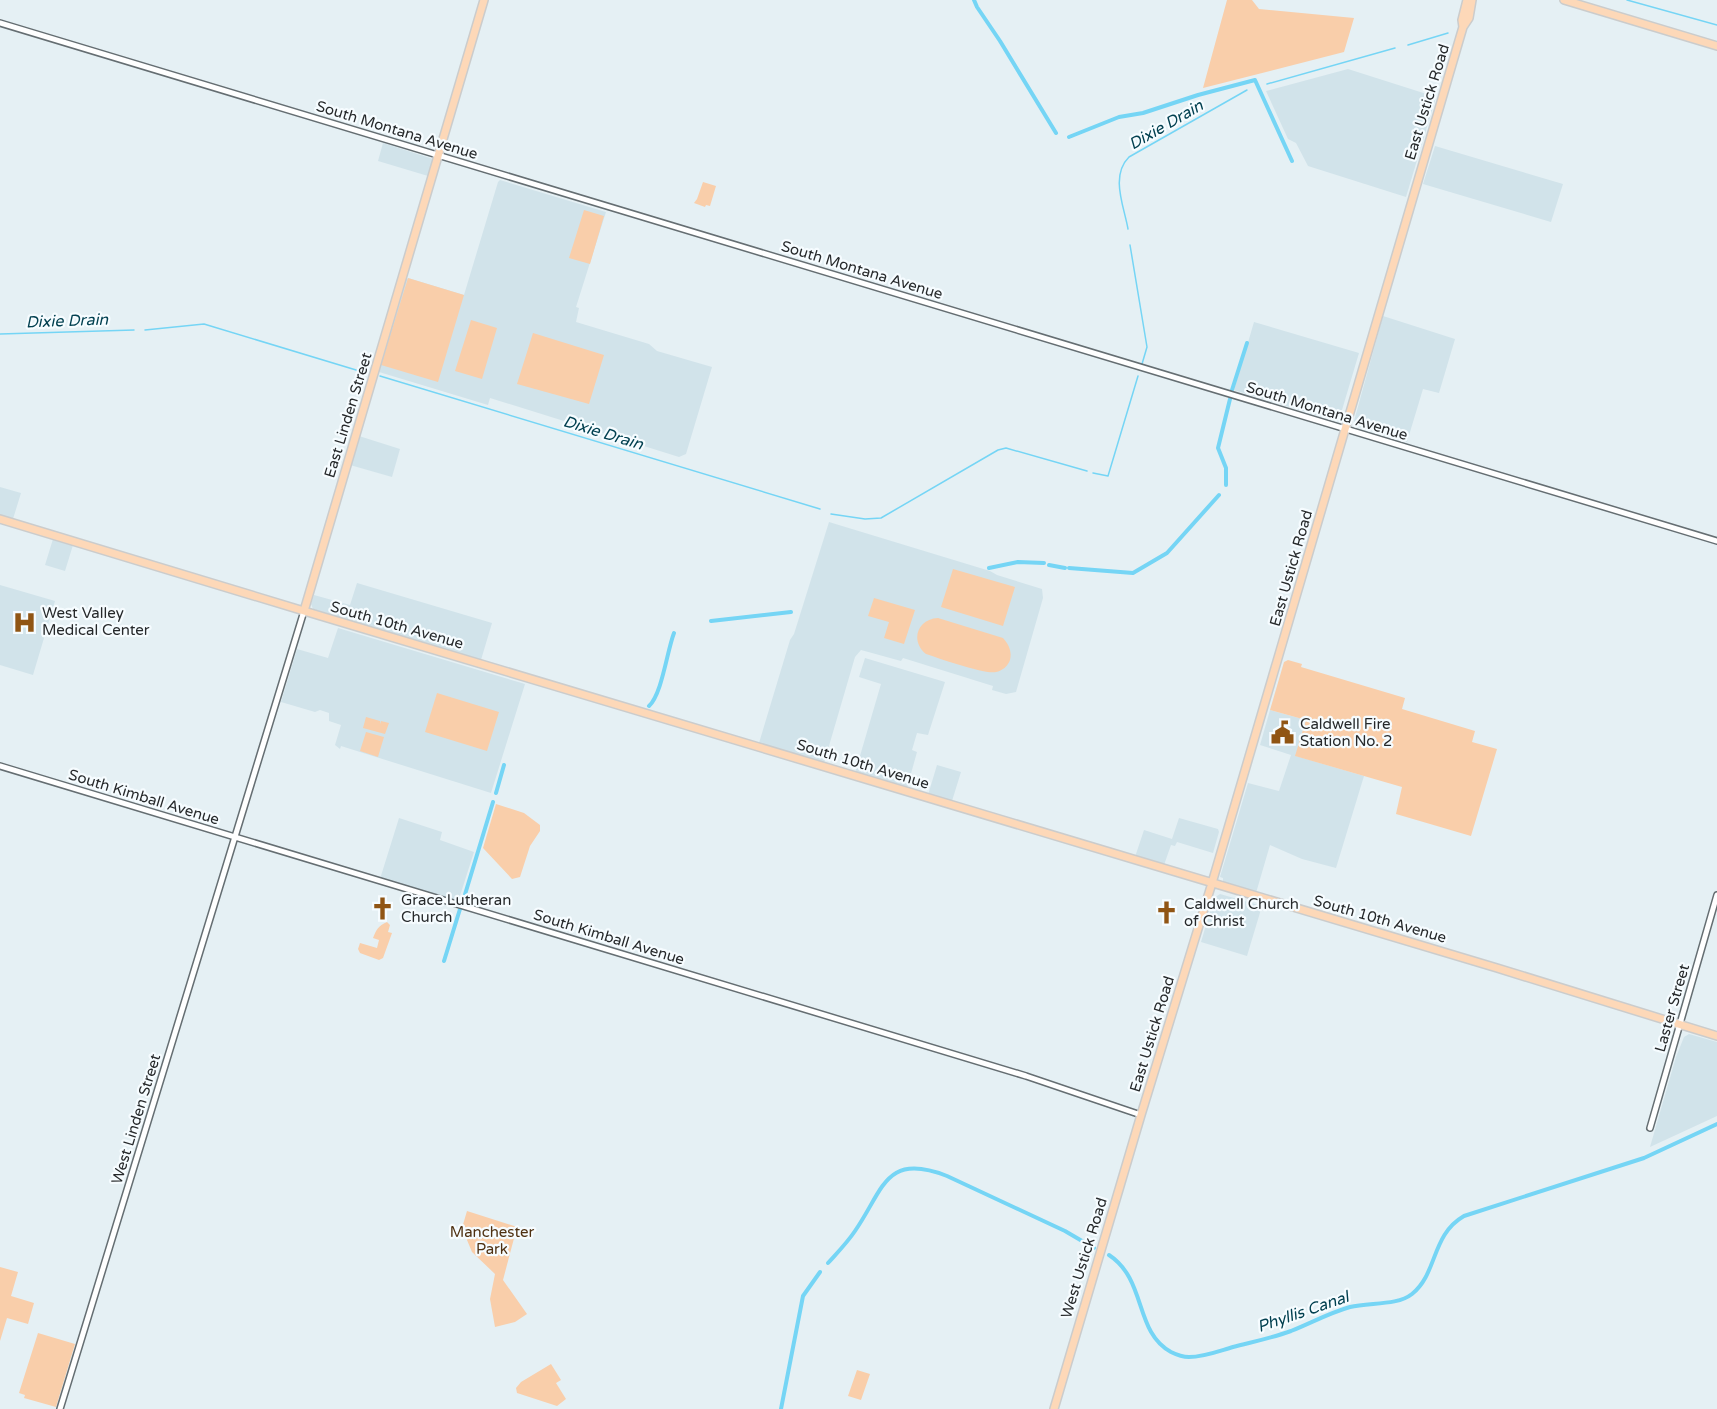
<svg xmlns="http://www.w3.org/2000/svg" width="1717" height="1409" viewBox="0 0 1717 1409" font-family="'Varela Round',sans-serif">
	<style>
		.built { fill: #d1e3ea }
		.green { fill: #f9ceaa }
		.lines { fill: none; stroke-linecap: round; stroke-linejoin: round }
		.stream { stroke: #75d5f5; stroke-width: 1.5 }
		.canal { stroke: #75d5f5; stroke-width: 4 }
		.minor-casing { stroke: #656e72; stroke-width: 8 }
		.major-casing { stroke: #cbcccc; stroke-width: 10 }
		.minor { stroke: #fff; stroke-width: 5 }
		.major { stroke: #fdd8b8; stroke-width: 7 }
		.labels { text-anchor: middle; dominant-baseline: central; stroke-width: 4.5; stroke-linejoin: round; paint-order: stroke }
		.street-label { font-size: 15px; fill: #26292b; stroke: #f6fcff }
		.poi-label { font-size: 15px; fill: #26292b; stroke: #f6fcff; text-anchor: start }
		.park-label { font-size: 15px; fill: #4e3011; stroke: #f6fcff }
		.water-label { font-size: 16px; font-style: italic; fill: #024050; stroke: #f6fcff }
	</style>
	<rect width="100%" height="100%" fill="#e5f0f4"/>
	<path class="built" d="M1348,69L1436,97L1406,197L1308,166L1296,143L1288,139L1266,91Z
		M383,143L433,159L428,176L378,161Z
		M1435,146L1563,184L1551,222L1423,184Z
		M500,180L606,212L576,307L579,308L576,322L649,344L657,351L712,367L686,454L679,457L490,398L488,405L379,372L406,280L408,278L464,295L498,182Z
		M1383,316L1455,339L1439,393L1423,389L1407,442L1356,425L1354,421Z
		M1254,322L1359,353L1339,420L1336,421L1234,390Z
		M359,436L400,449L392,477L350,465Z
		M0,487L21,493L13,519L0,515Z
		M829,522L990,571L997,575L1042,589L1043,598L1016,692L1006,694L992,690L993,686L903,658L901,661L861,650L855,657L824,763L759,743L790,640L794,634Z
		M53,539L73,545L65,571L45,565Z
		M357,583L492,623L481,660L313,609L311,604L314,595L350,605Z
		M0,585L55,601L33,675L0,665Z
		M338,628L525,684L491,793L341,746L340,749L335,745L341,725L329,721V713L320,710L315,712L281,702L297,649L328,658Z
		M865,658L945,682L928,735L917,733L912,750L917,752L907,788L855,773L881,684L859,677Z
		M1270,710L1306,720L1296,756L1364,776L1336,868L1302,859L1270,845L1256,893L1223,883V878L1220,877L1248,783L1279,791L1291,755L1260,745Z
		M937,765L961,772L952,801L928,795Z
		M399,818L442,832L440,840L474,852L458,902L380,879Z
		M1179,818L1218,829L1219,832L1213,853L1177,842L1175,846L1171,845L1164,865L1135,857L1144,830L1172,839Z
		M1220,894L1262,906L1247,956L1201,942L1214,898Z
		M1689,1034L1717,1042V1116L1650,1147L1676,1057L1684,1037Z"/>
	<path class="green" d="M1227,0H1252L1259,9L1354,18L1344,52L1203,88Z
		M703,182L716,186L710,206L706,205L705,207L694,203L697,199Z
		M584,210L604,216L590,264L569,258Z
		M408,278L464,295L438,382L381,365Z
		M471,320L497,328L482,379L455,371Z
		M533,333L604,355L589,404L517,384Z
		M953,569L1015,587L1003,626L941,607Z
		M874,598L915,610L904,644L884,638L889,622L868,616Z
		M938,618L1003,638C1009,645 1012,651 1010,660C1008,666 1002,671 996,672C986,675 938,658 926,654C910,641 917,619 938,618Z
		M1288,660L1302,664L1301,667L1405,698L1402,709L1475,731L1472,742L1497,749L1471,836L1396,814L1402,787L1295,756L1306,720L1270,710L1284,662Z
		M437,693L499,712L487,751L425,732Z
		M366,717L380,721V724L381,721L389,723L385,734L363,728Z
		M366,732L384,737L378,757L360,751Z
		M496,804L524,813L540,825V831L530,846L520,877L512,879L483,848Z
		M387,922L390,925L388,932L392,933L383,958L379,960L360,953L358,949L360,943L377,948L379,940L373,938C376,930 378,926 387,922Z
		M467,1211L517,1227L503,1280L527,1314L515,1322L495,1327L490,1299L495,1274L472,1252L462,1228Z
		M0,1267L18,1272L11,1296L34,1303L28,1324L7,1318L0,1341Z
		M38,1333L75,1344L56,1407L24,1398L25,1395L19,1393Z
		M551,1364L561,1380L556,1383L566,1399L557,1406L517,1393L516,1388L521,1382Z
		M857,1370L870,1374L861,1400L848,1396Z"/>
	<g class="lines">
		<path class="stream" d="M1627,0L1717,25
			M1408,45L1448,33
			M1267,84L1395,48
			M1128,229C1124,206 1110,176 1129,157L1247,90
			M1130,245L1147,347L1142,364
			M145,330L204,324L366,373
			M0,334L134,330
			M380,376L820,509
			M1093,473L1108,476L1138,376
			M831,514L865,519L881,518L998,450L1006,448L1087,471"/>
		<path class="canal" d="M974,0L977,7L1000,41L1056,133
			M1069,137L1119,117L1143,113L1198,95L1255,80L1292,161
			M1232,390L1247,343
			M1226,485V468L1218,448L1230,399
			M1049,565L1065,568
			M989,568L1018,562L1044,563
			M1069,568L1133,573L1167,553L1219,495
			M711,621L791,612
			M649,706C662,694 667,651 674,633
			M496,793L504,765
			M463,901L493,802
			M444,961L460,909
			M1109,1255C1147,1280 1134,1332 1171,1352C1177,1355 1183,1357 1189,1357C1204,1357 1219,1351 1233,1347C1252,1342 1272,1338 1291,1331C1311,1323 1329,1313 1350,1307C1369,1302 1397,1306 1412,1294C1438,1273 1431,1235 1464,1216L1644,1158L1717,1124
			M828,1263C837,1253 847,1243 855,1231C884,1189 885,1152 947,1176L1065,1231L1094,1248
			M781,1409L803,1296L820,1272"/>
		<defs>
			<path id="minor" d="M0,23L1717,541
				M0,766L1026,1076L1141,1115
				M1650,1128L1717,895
				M60,1409L304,611"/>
			<path id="major" d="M1564,0L1717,46
				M1463,27L1462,20L1467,0
				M0,519L304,611L1497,968L1717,1036
				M304,611L484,0
				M1054,1409L1141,1115L1212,883L1463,27L1469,18L1472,0"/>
		</defs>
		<use href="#minor" class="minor-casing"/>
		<use href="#major" class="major-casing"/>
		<use href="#minor" class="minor"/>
		<use href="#major" class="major"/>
	</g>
	<defs>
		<symbol id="hospital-bare" viewBox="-9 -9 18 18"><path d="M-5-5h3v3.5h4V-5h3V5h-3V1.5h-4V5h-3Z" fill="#905514" stroke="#f6fcff" stroke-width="2.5" paint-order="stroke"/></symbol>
		<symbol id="civic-bare" viewBox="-9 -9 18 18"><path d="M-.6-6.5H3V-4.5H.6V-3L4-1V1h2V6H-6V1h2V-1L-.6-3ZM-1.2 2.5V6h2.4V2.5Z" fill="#905514" stroke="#f6fcff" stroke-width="2.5" paint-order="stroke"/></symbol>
		<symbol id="church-bare" viewBox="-9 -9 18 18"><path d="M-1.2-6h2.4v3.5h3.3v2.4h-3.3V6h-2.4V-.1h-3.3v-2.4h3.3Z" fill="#905514" stroke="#f6fcff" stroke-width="2.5" paint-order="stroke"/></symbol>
	</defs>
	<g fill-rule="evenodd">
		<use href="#hospital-bare" x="8" y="606" width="33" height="33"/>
		<use href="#civic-bare" x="1266" y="716" width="33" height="33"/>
		<use href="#church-bare" x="366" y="892" width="33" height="33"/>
		<use href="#church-bare" x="1150" y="896" width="33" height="33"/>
	</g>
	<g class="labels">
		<g class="street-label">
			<text transform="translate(1427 102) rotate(-73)">East Ustick Road</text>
			<text transform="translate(397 130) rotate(17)">South Montana Avenue</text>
			<text transform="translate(862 270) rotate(17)">South Montana Avenue</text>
			<text transform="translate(1327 411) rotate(17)">South Montana Avenue</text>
			<text transform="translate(348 415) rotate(-73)">East Linden Street</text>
			<text transform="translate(1291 568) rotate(-74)">East Ustick Road</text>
			<text transform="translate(397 625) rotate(16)">South 10th Avenue</text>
			<text transform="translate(863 764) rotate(17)">South 10th Avenue</text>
			<text transform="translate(144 797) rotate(17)">South Kimball Avenue</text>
			<text transform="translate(1380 919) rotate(16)">South 10th Avenue</text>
			<text transform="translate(609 937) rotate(17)">South Kimball Avenue</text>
			<text transform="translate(1672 1008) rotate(-74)">Laster Street</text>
			<text transform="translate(1152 1034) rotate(-73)">East Ustick Road</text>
			<text transform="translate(136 1119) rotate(-73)">West Linden Street</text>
			<text transform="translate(1084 1258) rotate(-73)">West Ustick Road</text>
		</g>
		<g class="poi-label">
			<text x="42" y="613">West Valley<tspan x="42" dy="17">Medical Center</tspan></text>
			<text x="1300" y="724">Caldwell Fire<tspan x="1300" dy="17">Station No. 2</tspan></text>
			<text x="401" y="900">Grace Lutheran<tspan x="401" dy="17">Church</tspan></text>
			<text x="1184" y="904">Caldwell Church<tspan x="1184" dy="17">of Christ</tspan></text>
		</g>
		<g class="park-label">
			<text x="492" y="1232">Manchester<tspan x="492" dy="17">Park</tspan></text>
		</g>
		<g class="water-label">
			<text transform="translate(1166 125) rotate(-30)">Dixie Drain</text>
			<text transform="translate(67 321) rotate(-2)">Dixie Drain</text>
			<text transform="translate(603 433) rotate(17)">Dixie Drain</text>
			<text transform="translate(1303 1312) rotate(-19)">Phyllis Canal</text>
		</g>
	</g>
</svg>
